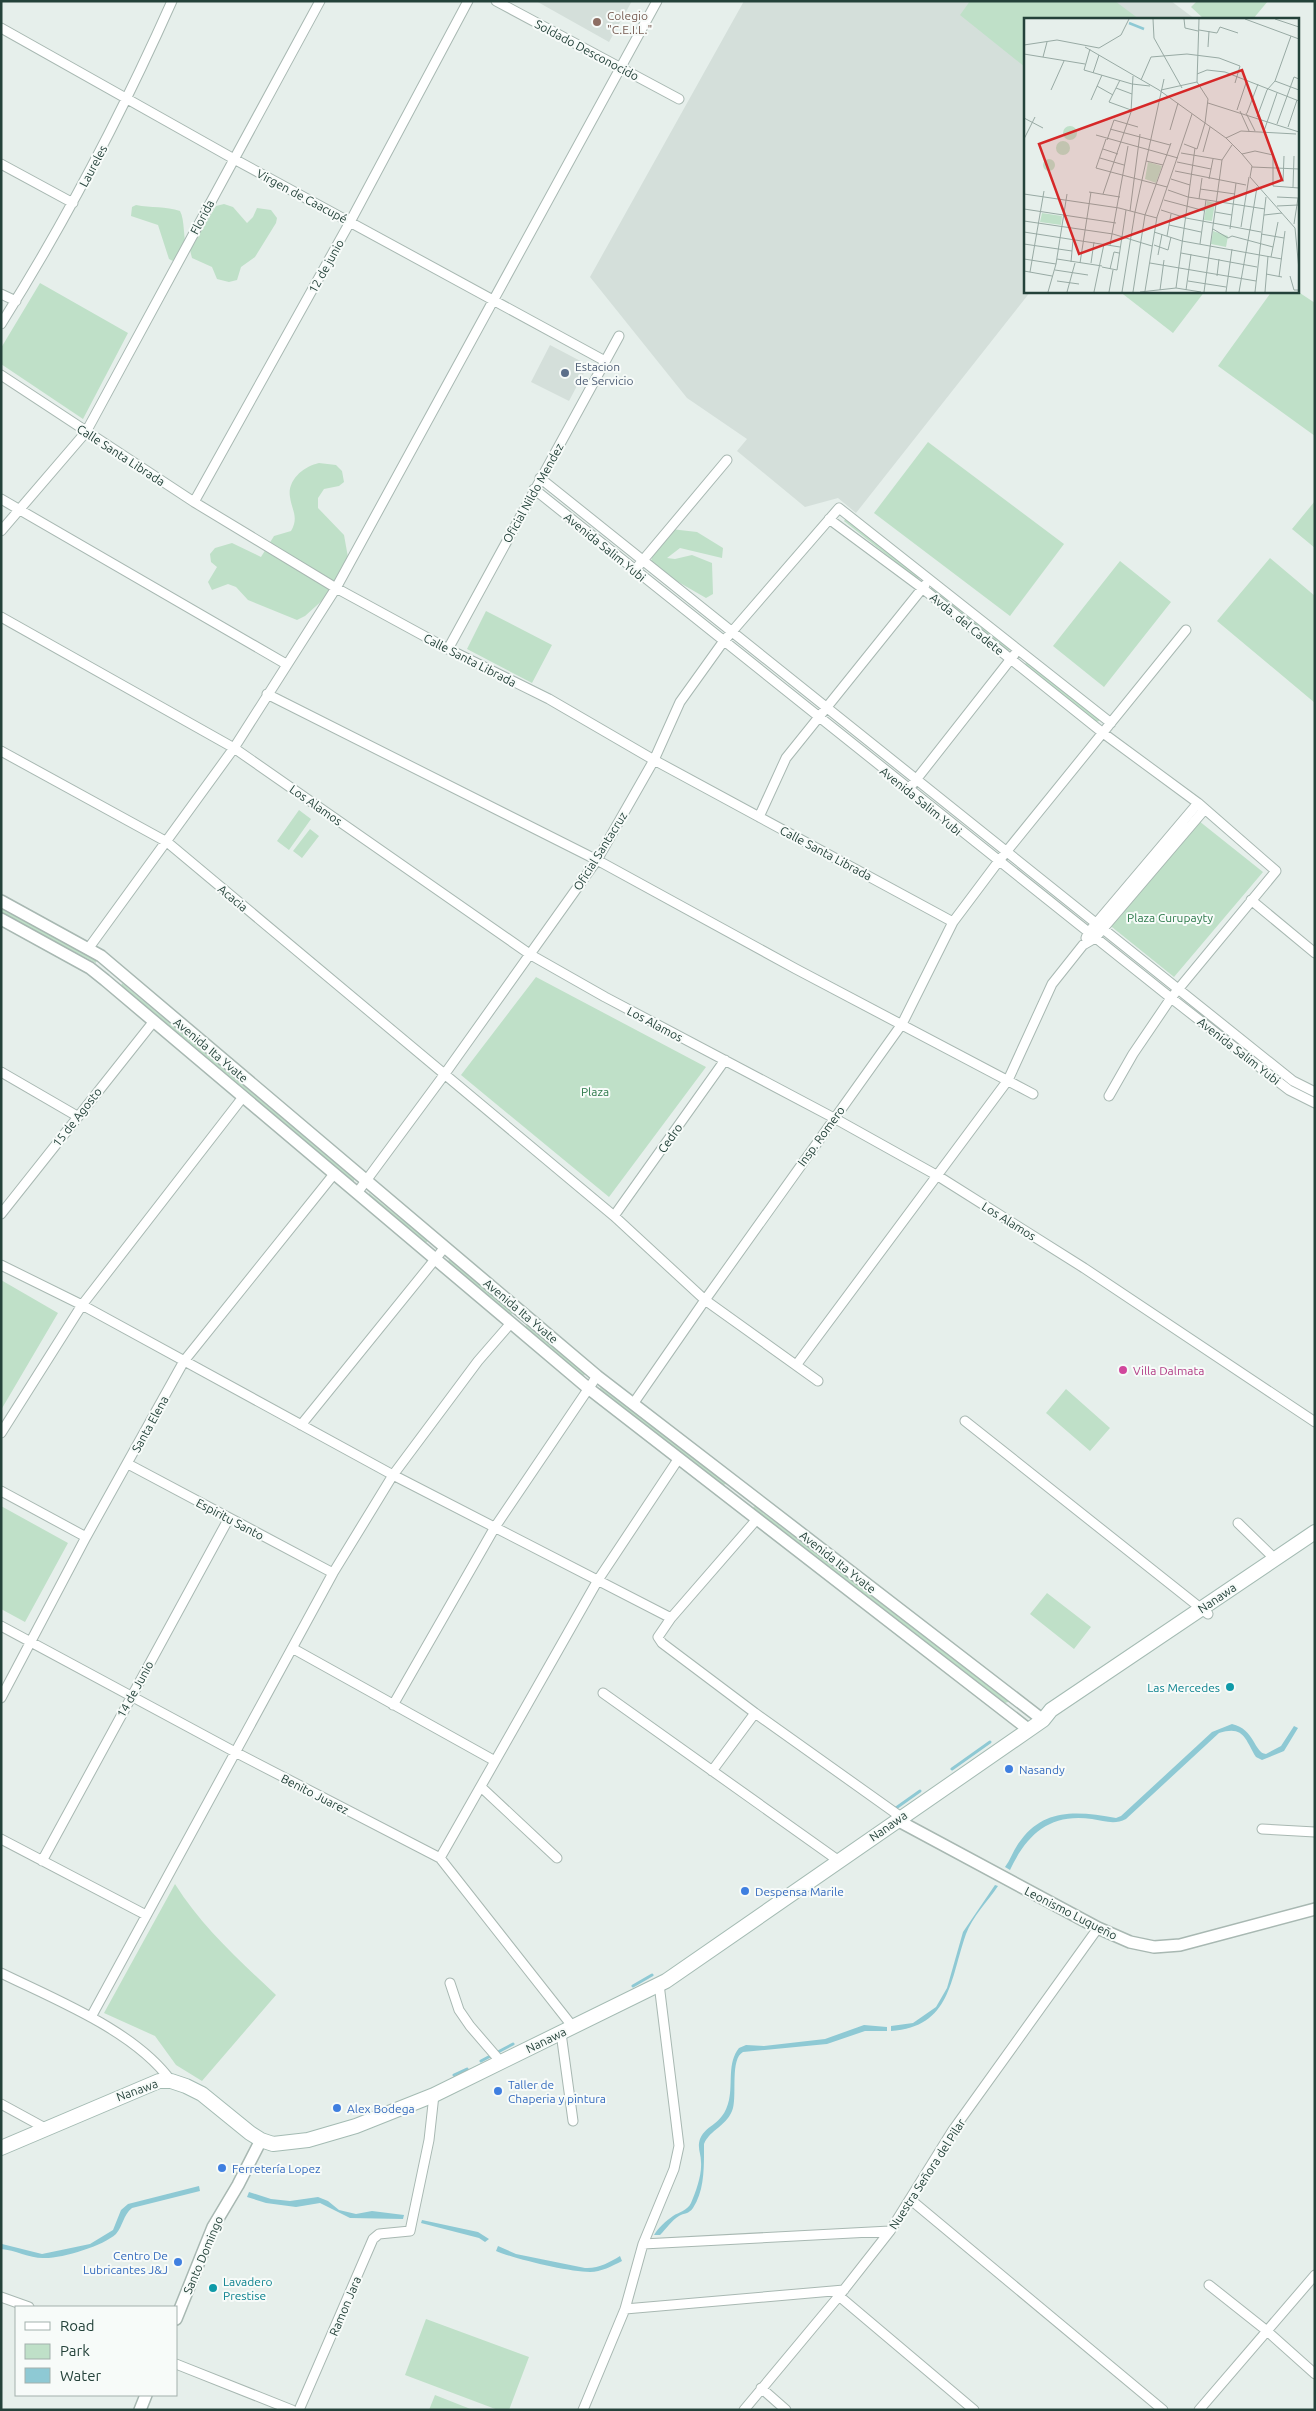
<svg xmlns="http://www.w3.org/2000/svg" width="1316" height="2411" viewBox="0 0 1316 2411" font-family="Ubuntu,sans-serif">
	<style>
		.built { fill: #d4dfda }
		.green { fill: #bfe0c8 }
		.water { fill: #8ec9d4 }
		.lines { fill: none; stroke-linecap: round; stroke-linejoin: round }
		.stream { stroke: #8ec9d4; stroke-width: 3 }
		.minor-casing { stroke: #a8b8b2; stroke-width: 11 }
		.tertiary-casing { stroke: #a8b8b2; stroke-width: 14 }
		.secondary-casing { stroke: #a4bbb3; stroke-width: 16 }
		.minor { stroke: #fff; stroke-width: 9 }
		.tertiary { stroke: #fff; stroke-width: 11 }
		.secondary { stroke: #fff; stroke-width: 14 }
		.education-dot { fill: #8d6e63; stroke: #f7fbf9; stroke-width: 2 }
		.service-dot { fill: #5c6f8a; stroke: #f7fbf9; stroke-width: 2 }
		.hotel-dot { fill: #d1479c; stroke: #f7fbf9; stroke-width: 2 }
		.culture-dot { fill: #0f9aa8; stroke: #f7fbf9; stroke-width: 2 }
		.shop-dot { fill: #3f7fe0; stroke: #f7fbf9; stroke-width: 2 }
		.labels { text-anchor: middle; dominant-baseline: central; stroke-width: 4; stroke-linejoin: round; paint-order: stroke }
		.education-label { font-size: 12px; fill: #785e54; stroke: #f7fbf9; text-anchor: start }
		.street-label { font-size: 12px; fill: #24423a; stroke: #f7fbf9 }
		.service-label { font-size: 12px; fill: #4e5e75; stroke: #f7fbf9; text-anchor: start }
		.park-label { font-size: 12px; fill: #2d7a4b; stroke: #f7fbf9 }
		.hotel-label { font-size: 12px; fill: #b23c85; stroke: #f7fbf9; text-anchor: start }
		.culture-label { font-size: 12px; fill: #0d838f; stroke: #f7fbf9; text-anchor: end }
		.shop-label { font-size: 12px; fill: #366cbe; stroke: #f7fbf9; text-anchor: start }
		.inset-river { fill: none; stroke: #8ec9d4; stroke-width: 2.5 }
		.inset-road { fill: none; stroke: #98aaa4; stroke-width: 1 }
		.view { fill: #d62828; fill-opacity: 0.15; stroke: #d62828; stroke-width: 2.5 }
		.inset-edge { fill: none; stroke: #24423a; stroke-width: 2.5 }
	</style>
	<rect width="100%" height="100%" fill="#e6efeb"/>
	<path class="built" d="M536,1H632L609,42Z
		M744,1H1171L1195,19H1025V291H1031L856,513L838,498L805,507L737,451L747,439L687,398L590,277Z
		M550,345L588,365L569,401L531,382Z"/>
	<path class="green" d="M970,1H1115L1139,19H1025V67L960,15Z
		M1197,1H1268L1253,19H1204L1191,7Z
		M224,204L233,207L247,223L253,217L257,208L271,210L277,218L276,223L255,257L241,267L237,280L229,282L217,279L212,267L192,258L190,250L216,206Z
		M136,205C151,208 166,206 180,211C185,220 183,238 187,251L177,263L169,259L158,225L131,216L132,207Z
		M40,283L128,333L83,419L1,364V348Z
		M1119,291H1205L1173,333Z
		M1272,291H1297L1315,303V436L1218,366Z
		M928,442L1064,544L1010,616L874,513Z
		M319,463L336,465L342,471L344,482L339,486L324,489L318,498V508L344,535L349,563L336,588L305,616L297,620L248,600L236,587L228,584L212,590L208,582L217,567L211,562L210,554L215,548L232,543L261,557L274,536L291,531C299,517 292,511 290,497C287,480 304,466 319,463Z
		M1315,501V548L1292,529Z
		M846,518L920,577V578L917,579L844,521Z
		M671,529L697,532L723,548L722,558L680,548L667,558L675,559L692,555L712,563L713,594L706,598L661,572L651,562L653,553Z
		M1270,558L1315,596V703L1217,621Z
		M1120,561L1171,602L1104,687L1053,646Z
		M932,587L1010,649V650L1008,651L930,589Z
		M486,611L552,645L532,683L467,649Z
		M1026,662L1099,719V721L1096,722L1025,665Z
		M299,810L311,819L289,850L277,841Z
		M1199,821L1263,872L1174,977L1107,923Z
		M310,829L319,836L302,858L293,851Z
		M1,908L96,960V963L1,913Z
		M536,977L706,1067L609,1197L461,1075Z
		M122,983L354,1179V1181L352,1182L121,986Z
		M369,1193L427,1240V1242L425,1243L369,1196Z
		M450,1259L512,1312V1314L509,1315L447,1262Z
		M1,1280L58,1313L1,1410Z
		M526,1325L584,1373L585,1375L582,1376L525,1328Z
		M600,1387L726,1482V1484L723,1485L600,1390Z
		M1066,1389L1110,1428L1090,1451L1046,1413Z
		M1,1506L68,1543L25,1622L1,1609Z
		M754,1506L1008,1700V1702L1005,1703L753,1509Z
		M1047,1593L1091,1627L1074,1649L1030,1614Z
		M175,1884C202,1927 239,1960 276,1995L202,2081L176,2065L155,2036L104,2013Z
		M426,2319L529,2357L509,2410H498L405,2375Z
		M435,2395L473,2410H429Z"/>
	<path class="water" d="M1232,1724C1255,1729 1254,1753 1266,1754L1281,1746L1294,1726L1298,1728L1284,1751L1262,1760L1256,1757C1245,1739 1244,1725 1219,1733L1126,1819C1115,1825 1104,1821 1092,1819C1050,1813 1027,1834 1010,1870L1005,1867C1011,1859 1014,1848 1021,1840C1046,1807 1080,1812 1116,1818L1121,1816L1212,1732Z
		M995,1885L998,1886C988,1901 972,1917 966,1934C950,1979 951,2027 891,2031V2026L913,2023L936,2007L947,1988L963,1932Z
		M864,2025L887,2027V2031H865L827,2044L743,2052C730,2059 737,2094 733,2108C728,2126 710,2129 704,2144C704,2165 705,2190 693,2208C689,2214 684,2213 679,2216C672,2220 666,2229 660,2235H654C658,2228 666,2221 673,2216C679,2212 687,2211 691,2203C696,2191 702,2175 701,2162C701,2153 697,2148 700,2139C707,2123 723,2126 729,2100C733,2083 727,2063 739,2048L746,2045L764,2046L825,2039Z
		M199,2186L200,2191L132,2208C123,2215 123,2226 116,2234C103,2246 61,2259 43,2258C29,2258 15,2250 1,2249L2,2244L42,2254L90,2244L113,2230L121,2210L128,2204Z
		M249,2192L271,2199L290,2201L318,2197L328,2201L339,2210L356,2214L372,2211L404,2215L403,2219L350,2218L320,2203L296,2207L266,2203L247,2197Z
		M422,2220L478,2232L489,2239L485,2242L479,2238L421,2223Z
		M498,2246L516,2254L585,2268C598,2269 610,2262 620,2256L622,2261C612,2266 601,2272 590,2272C569,2272 515,2259 496,2251Z"/>
	<g class="lines">
		<path class="stream" d="M952,1769L990,1742
			M896,1808L920,1791
			M633,1986L652,1975
			M481,2061L513,2044
			M454,2075L467,2069"/>
		<defs>
			<path id="minor" d="M496,1L679,99
				M1,28L234,159L605,361
				M1,164L73,203
				M1,294L16,301
				M1,324C66,221 122,113 172,1
				M1,375L194,502L336,588L448,649L549,699L654,760L953,922
				M540,478L1293,1081L1315,1092
				M534,489L1171,998L1289,1090L1315,1103
				M1,499L286,664
				M194,502L350,222L468,1
				M829,519L922,588L1103,733L1198,803L1276,871L1171,998L1133,1054L1109,1096
				M1,531L86,432L320,1
				M639,565L727,460
				M1,617L234,748L531,955L605,997L834,1118L938,1176L1084,1268L1315,1422
				M448,649L619,336
				M267,694L597,860L796,969L1033,1094
				M1,751L167,842L614,1216L705,1300L818,1381
				M908,790L1014,655
				M759,817L786,758L925,585
				M1251,900L1315,953
				M1086,938L1088,933L1198,803
				M88,949L234,748L336,588L657,1
				M1,1072L77,1116
				M357,1193L444,1075L597,860L654,760L680,702L723,642L839,508L1111,723
				M1,1214L154,1021
				M614,1216L725,1060
				M1,1265L82,1305L393,1475L671,1618
				M797,1364L1008,1080L1052,984L1083,945L1095,938L1205,809
				M633,1404L705,1300L902,1024L953,922L998,862L1186,630
				M965,1421L1208,1614
				M301,1425L445,1247
				M1,1433L82,1305L243,1097
				M128,1464L333,1573
				M1,1491L86,1537
				M757,1519L671,1618L658,1637L662,1643L755,1713L901,1817
				M1238,1523L1275,1559
				M1,1626L235,1752L440,1858L573,2027
				M292,1648L495,1761
				M603,1693L839,1861
				M1,1698L86,1537L184,1361L334,1174
				M393,1705L495,1527L597,1376
				M712,1771L755,1713
				M481,1787L557,1858
				M1262,1829L1315,1832
				M1,1839L146,1915
				M440,1858L598,1580L679,1458
				M42,1861L229,1518
				M1,1973C56,2000 135,2031 171,2081
				M450,1983L459,2010L470,2026L501,2062
				M91,2017L333,1573L393,1475L478,1361L511,1323
				M561,2033L573,2121
				M1,2104L45,2128
				M911,2200L1163,2410
				M643,2244L890,2231
				M1209,2285L1267,2331L1315,2374
				M839,2296L974,2410
				M1,2297L29,2307
				M625,2309L844,2290
				M176,2364L292,2410
				M761,2388L786,2410
				M299,2410L373,2239L379,2234L410,2231L429,2140L434,2095
				M583,2410L625,2309L643,2244L674,2169L679,2146L659,1984
				M744,2410L839,2296L890,2231L953,2130L1098,1928
				M1199,2410L1315,2275"/>
			<path id="tertiary" d="M1,901L101,956L597,1376L1043,1720
				M1,919L90,968L105,980L588,1388L1028,1729
				M897,1820L1098,1928L1130,1942L1154,1947L1180,1945L1315,1909
				M176,2319L213,2227L238,2185L261,2140
				M140,2410L146,2395"/>
			<path id="secondary" d="M1,2148L159,2081H171L186,2086L202,2094L250,2133L261,2140L273,2144L308,2140L356,2126L434,2095L666,1981L1043,1720L1051,1710L1315,1532"/>
		</defs>
		<use href="#minor" class="minor-casing"/>
		<use href="#tertiary" class="tertiary-casing"/>
		<use href="#secondary" class="secondary-casing"/>
		<use href="#minor" class="minor"/>
		<use href="#tertiary" class="tertiary"/>
		<use href="#secondary" class="secondary"/>
	</g>
	<circle class="education-dot" cx="597" cy="22" r="5"/>
	<circle class="service-dot" cx="565" cy="373" r="5"/>
	<circle class="hotel-dot" cx="1123" cy="1370" r="5"/>
	<g class="culture-dot">
		<circle cx="1230" cy="1687" r="5"/>
		<circle cx="213" cy="2288" r="5"/>
	</g>
	<g class="shop-dot">
		<circle cx="1009" cy="1769" r="5"/>
		<circle cx="745" cy="1891" r="5"/>
		<circle cx="498" cy="2091" r="5"/>
		<circle cx="337" cy="2108" r="5"/>
		<circle cx="222" cy="2168" r="5"/>
		<circle cx="178" cy="2262" r="5"/>
	</g>
	<g class="labels">
		<g class="education-label">
			<text x="607" y="15">Colegio<tspan x="607" dy="14">"C.E.I.L."</tspan></text>
		</g>
		<g class="street-label">
			<text transform="translate(587 50) rotate(28)">Soldado Desconocido</text>
			<text transform="translate(93 166) rotate(-62)">Laureles</text>
			<text transform="translate(302 196) rotate(28)">Virgen de Caacupé</text>
			<text transform="translate(202 217) rotate(-62)">Florida</text>
			<text transform="translate(326 266) rotate(-61)">12 de junio</text>
			<text transform="translate(121 455) rotate(33)">Calle Santa Librada</text>
			<text transform="translate(533 493) rotate(-61)">Oficial Nildo Mendez</text>
			<text transform="translate(605 547) rotate(39)">Avenida Salim Yubi</text>
			<text transform="translate(967 624) rotate(39)">Avda. del Cadete</text>
			<text transform="translate(470 660) rotate(27)">Calle Santa Librada</text>
			<text transform="translate(921 801) rotate(39)">Avenida Salim Yubi</text>
			<text transform="translate(316 805) rotate(35)">Los Alamos</text>
			<text transform="translate(600 851) rotate(-58)">Oficial Santacruz</text>
			<text transform="translate(826 853) rotate(28)">Calle Santa Librada</text>
			<text transform="translate(233 898) rotate(40)">Acacia</text>
			<text transform="translate(655 1024) rotate(28)">Los Alamos</text>
			<text transform="translate(211 1050) rotate(40)">Avenida Ita Yvate</text>
			<text transform="translate(1239 1051) rotate(38)">Avenida Salim Yubi</text>
			<text transform="translate(77 1117) rotate(-52)">15 de Agosto</text>
			<text transform="translate(821 1136) rotate(-54)">Insp. Romero</text>
			<text transform="translate(670 1138) rotate(-55)">Cedro</text>
			<text transform="translate(1009 1221) rotate(32)">Los Alamos</text>
			<text transform="translate(521 1311) rotate(40)">Avenida Ita Yvate</text>
			<text transform="translate(150 1424) rotate(-61)">Santa Elena</text>
			<text transform="translate(230 1519) rotate(28)">Espiritu Santo</text>
			<text transform="translate(838 1562) rotate(38)">Avenida Ita Yvate</text>
			<text transform="translate(1217 1598) rotate(-34)">Nanawa</text>
			<text transform="translate(135 1689) rotate(-61)">14 de Junio</text>
			<text transform="translate(315 1794) rotate(27)">Benito Juarez</text>
			<text transform="translate(888 1826) rotate(-35)">Nanawa</text>
			<text transform="translate(1071 1913) rotate(27)">Leonismo Luqueño</text>
			<text transform="translate(546 2040) rotate(-26)">Nanawa</text>
			<text transform="translate(137 2090) rotate(-20)">Nanawa</text>
			<text transform="translate(927 2174) rotate(-57)">Nuestra Señora del Pilar</text>
			<text transform="translate(203 2255) rotate(-67)">Santo Domingo</text>
			<text transform="translate(345 2306) rotate(-67)">Ramon Jara</text>
		</g>
		<g class="service-label">
			<text x="575" y="366">Estacion<tspan x="575" dy="14">de Servicio</tspan></text>
		</g>
		<g class="park-label">
			<text x="1170" y="917">Plaza Curupayty</text>
			<text x="595" y="1091">Plaza</text>
		</g>
		<g class="hotel-label">
			<text x="1133" y="1370">Villa Dalmata</text>
		</g>
		<g class="culture-label">
			<text x="1220" y="1687">Las Mercedes</text>
			<text x="223" y="2281" text-anchor="start">Lavadero<tspan x="223" dy="14">Prestise</tspan></text>
		</g>
		<g class="shop-label">
			<text x="1019" y="1769">Nasandy</text>
			<text x="755" y="1891">Despensa Marile</text>
			<text x="508" y="2084">Taller de<tspan x="508" dy="14">Chaperia y pintura</tspan></text>
			<text x="347" y="2108">Alex Bodega</text>
			<text x="232" y="2168">Ferretería Lopez</text>
			<text x="168" y="2255" text-anchor="end">Centro De<tspan x="168" dy="14">Lubricantes J&amp;J</tspan></text>
		</g>
	</g>
	<g transform="translate(1024 18)">
		<rect width="275" height="275" fill="#e6efeb"/>
		<path d="M39 115a7 7 0 1 1 14 0a7 7 0 1 1-14 0ZM32 130a7 7 0 1 1 14 0a7 7 0 1 1-14 0ZM19 147a6 6 0 1 1 12 0a6 6 0 1 1-12 0ZM124,144L138,148L132,165L121,161ZM183,183L191,185L188,203L180,202ZM18,195L38,198L37,207L16,204ZM189,213L204,218L202,229L187,226Z" fill="#bfe0c8"/>
		<path class="inset-river" d="M105,5L120,11"/>
		<path class="inset-road" d="M129,1L130,20L158,70M160,1L161,10L174,13M175,1L173,64L184,81L181,105M221,1L275,21M251,1L275,9M175,12L193,15L196,9L214,15M0,27L33,22L75,30L97,17L105,1M61,29L135,72L202,120L218,136L228,148L226,159L271,210L275,252M184,29L185,13M66,31L60,52L108,66L126,68M0,36L61,46M19,39L23,24M69,55L75,37M173,56L183,52L201,54L275,83M96,62L85,84L107,92M117,62L127,39L163,36L195,40L216,48L211,65M251,63L275,72M73,68L89,77M92,70L108,76M27,72L40,43M137,72L173,64M67,82L78,57M184,85L275,114M213,92L223,62M216,93L225,113M222,95L231,113M223,95L234,66M233,99L243,72L251,63L267,18M0,100L19,110M253,106L270,59L275,61M264,109L273,82M86,111L146,127M146,112L154,85M240,113L253,75M72,117L154,140M202,120L217,113L272,116M0,121L11,99M82,121L72,150L143,169M83,122L90,102L114,109M160,126L173,131L181,105M79,131L94,136M179,134L186,109M157,135L198,142M218,136L231,133L249,137V168L275,170M76,140L100,147M122,143L139,147M153,144L187,151M228,149L275,151M151,153L222,167M147,161L166,167M185,161L189,141M259,164L260,138M269,169L270,138M176,171L211,176M144,172L164,179L241,191M65,174L96,179M0,176L95,190L133,200M79,176L107,94L109,58M253,179L274,180M175,181L178,160M140,182L181,193M253,188L274,187M0,191L92,205M137,192L162,200L237,214M106,193L116,116M191,194L208,197M240,197L258,195M0,203L89,216L128,228M270,206L274,180M145,207L177,214M217,209L225,159M189,211L204,220L208,218L249,229M206,211L212,165M226,212L233,169M0,214L96,229M130,214L158,223L258,241M237,216L260,220M143,218L147,196M0,226L48,233M176,226L182,182M86,227L104,128M130,227L144,232L147,219M157,235L233,249M134,237L138,216M247,239L254,204M0,241L32,246M33,241L78,248M47,244L49,222M56,245L67,174M67,245L70,224M126,245L232,263M78,249L93,252L102,192M86,251L90,234L95,235M31,252L64,257M0,253L28,258M6,254L20,173M242,256L258,259M193,258L195,241M266,258L270,272H275M255,259L261,213M33,263L55,266M164,263L202,269M152,270L171,130M136,272L140,242M162,272L167,236M121,273L133,199L168,96M24,274L32,246L43,176M43,274L51,245M70,274L80,226M85,274L89,252M98,274L111,194L140,61M109,274L121,197L147,125M116,274L152,270L177,274M180,274L198,142L208,127M202,274L208,231M215,274L226,211M231,274L242,179M241,274L244,238"/>
		<path class="view" d="M218,52L258,162L55,236L15,126Z"/>
		<rect width="275" height="275" class="inset-edge"/>
	</g>
	<rect width="1316" height="2411" fill="none" stroke="#24423a" stroke-width="5"/>
	<rect x="15" y="2306" width="162" height="90" fill="#f7fbf9" stroke="#a3b1ad"/>
	<rect x="25" y="2322" width="25" height="8" fill="#ffffff" stroke="#a3b1ad"/>
	<text x="60" y="2331" font-size="15" fill="#24423a">Road</text>
	<rect x="25" y="2344" width="25" height="15" fill="#bfe0c8" stroke="#a3b1ad"/>
	<text x="60" y="2356" font-size="15" fill="#24423a">Park</text>
	<rect x="25" y="2368" width="25" height="15" fill="#8ec9d4" stroke="#a3b1ad"/>
	<text x="60" y="2381" font-size="15" fill="#24423a">Water</text>
</svg>
